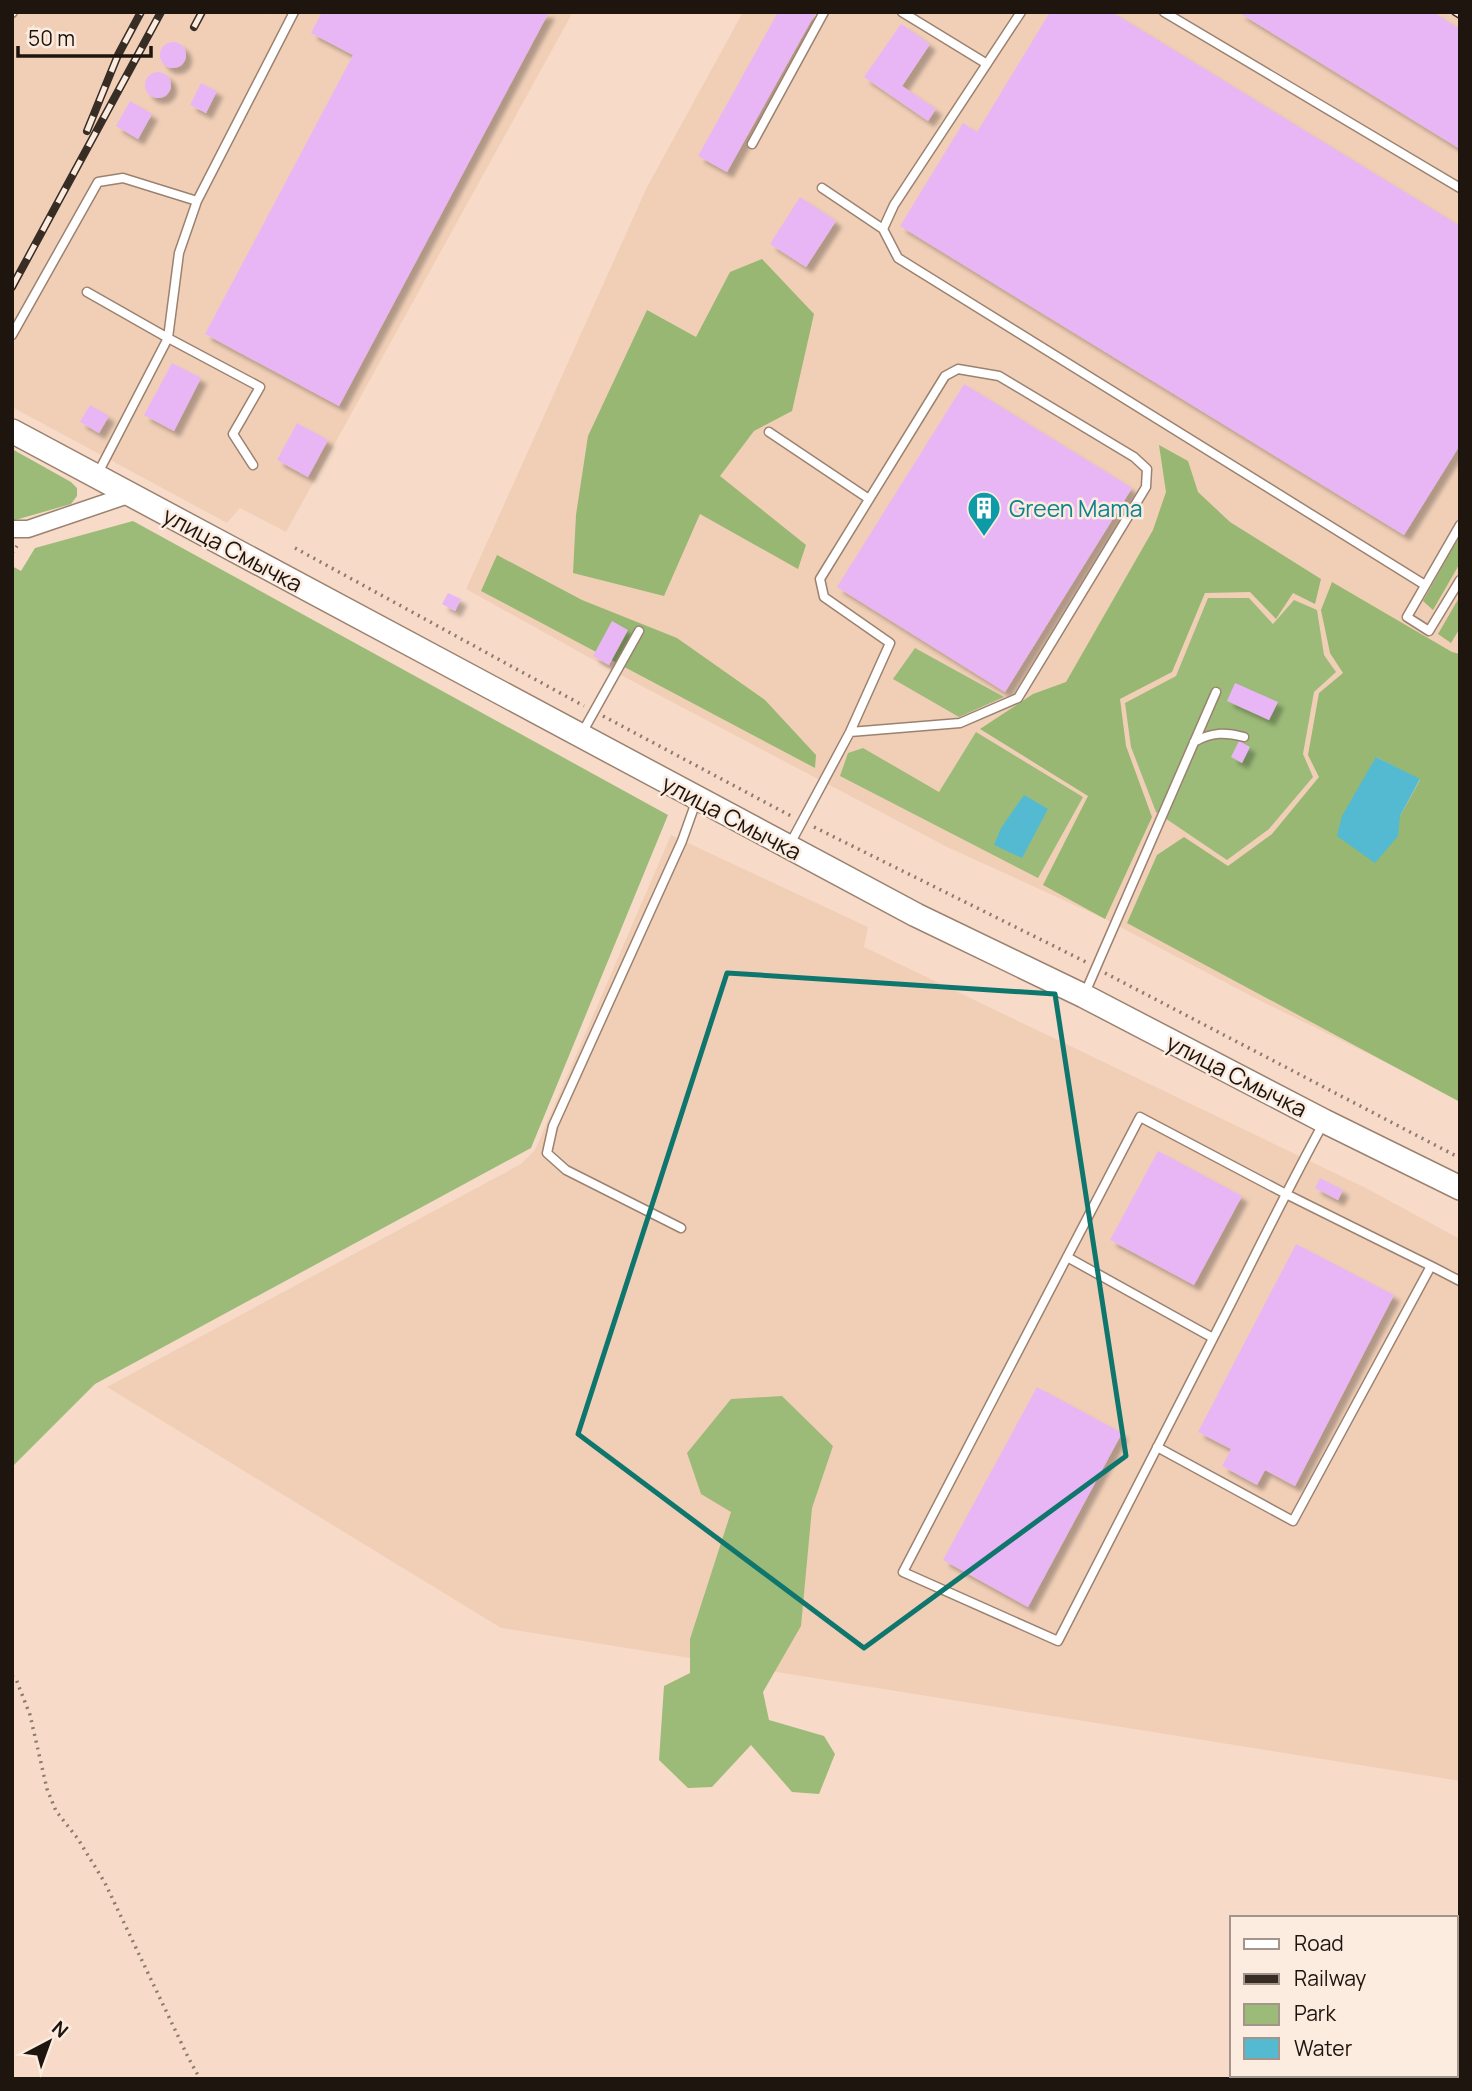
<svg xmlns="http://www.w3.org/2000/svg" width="1472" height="2091" viewBox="0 0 1472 2091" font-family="Manrope,sans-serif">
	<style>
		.built { fill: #f1cfb7 }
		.green { fill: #9cbb79 }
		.forest { fill: #97b772; fill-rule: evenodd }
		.water { fill: #53bad1 }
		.building { fill: #e8b6f4; filter: url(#shadow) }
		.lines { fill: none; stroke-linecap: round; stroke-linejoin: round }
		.lane-casing { stroke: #9b8270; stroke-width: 11 }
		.street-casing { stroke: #9b8270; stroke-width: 19 }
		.secondary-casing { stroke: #9b8270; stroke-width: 26 }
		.path { stroke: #8d7b6e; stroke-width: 3.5; stroke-dasharray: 2 5; stroke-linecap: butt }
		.lane { stroke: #fff; stroke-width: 8 }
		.street { stroke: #fff; stroke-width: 16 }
		.secondary { stroke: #fff; stroke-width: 23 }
		.rail-casing { stroke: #382d25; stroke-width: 8 }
		.rail { stroke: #fcebdf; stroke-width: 5; stroke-dasharray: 16; stroke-linecap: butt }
		.marked { fill: none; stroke: #0f766e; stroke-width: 5; stroke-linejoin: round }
		.labels { text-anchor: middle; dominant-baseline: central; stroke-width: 5; stroke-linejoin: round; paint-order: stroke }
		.culture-label { font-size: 23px; fill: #0d838f; stroke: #fcebdf; text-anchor: start }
		.street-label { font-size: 23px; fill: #1e150e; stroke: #fcebdf }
	</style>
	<defs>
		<filter id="shadow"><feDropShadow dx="6" dy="6" stdDeviation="2" flood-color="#0004"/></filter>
	</defs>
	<rect width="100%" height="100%" fill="#f7dbc8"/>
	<path class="built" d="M12,12H270L269,16L271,12H573L286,532L240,508L227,523L12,407Z
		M743,12H1460V1099L1255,998L1105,919L947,847L617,673L466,589L647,187Z
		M671,835L868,927L864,947L1366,1188L1460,1239V1781L501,1628L107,1387L521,1164L535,1150Z"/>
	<path class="green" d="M12,449L71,482L77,488V496L71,504L12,521Z
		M133,521L668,815L531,1148L95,1384L12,1467V566L21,571L35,548Z
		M1208,598H1249L1273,624L1294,600L1317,610L1324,655L1336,672L1314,692L1303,754L1313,777L1269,829L1227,860L1156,812L1131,747L1125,703L1176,676Z
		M915,648L1004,697L959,717L893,679Z
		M976,732L1083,797L1038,878L840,776L848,753L863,748L939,792Z
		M782,1396L833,1446L812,1508L801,1626L763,1692L769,1720L824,1736L835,1754L819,1794L792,1792L751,1745L712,1787L688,1788L659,1760L664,1686L690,1673V1639L731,1512L701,1494L687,1453L731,1399Z"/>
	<path class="forest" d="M762,259L814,314L792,411L754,431L720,476L806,545L798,569L700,514L664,596L573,573L576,515L588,436L647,310L696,337L730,272Z
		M1159,445L1188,461L1198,492L1230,522L1321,579L1315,604L1293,593L1276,619L1250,592L1205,593L1172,672L1120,699L1126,746L1152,817L1105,919L1043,885L1088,796L980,729L1033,694L1066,682L1153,530L1166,492Z
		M1460,535V563L1433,610L1423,601Z
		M497,555L582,600L677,638L765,700L816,755L815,768L481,591Z
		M1332,582L1452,652L1460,654V1102L1127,923L1157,855L1184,837L1228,866L1272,834L1319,777L1308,755L1319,693L1343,673L1330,653L1321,610ZM1376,757L1420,780L1400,816Z
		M1460,596V628L1451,643L1438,634Z"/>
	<path class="water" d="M1376,757L1420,779L1400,816L1398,836L1375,863L1337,836L1342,816Z
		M1024,795L1048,809L1022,858L994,845L1001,828Z"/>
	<path class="building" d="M322,12H549L339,406L205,334L353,55L311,33Z
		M778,12H816L727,172L698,156Z
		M1050,12H1112L1460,226V445L1404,535L900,226L963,123L977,132Z
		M1238,12H1433L1460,29V149Z
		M901,24L930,44L902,86L936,109L928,121L864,77Z
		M160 55a13 13 0 1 1 26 0a13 13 0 1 1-26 0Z
		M145 85a13 13 0 1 1 26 0a13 13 0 1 1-26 0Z
		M201,83L217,91L206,113L190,105Z
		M130,101L152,114L138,139L116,126Z
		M800,197L836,221L806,267L770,244Z
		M172,363L201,378L174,431L144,415Z
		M964,384L1132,488L1005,692L837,587Z
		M90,405L109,416L99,433L80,422Z
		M297,423L328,440L308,477L277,460Z
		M448,593L461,599L455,611L442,604Z
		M612,621L628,630L609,665L593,656Z
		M1235,683L1278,702L1269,720L1227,701Z
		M1239,741L1250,747L1242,763L1231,757Z
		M1158,1151L1242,1196L1194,1285L1110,1240Z
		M1320,1178L1343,1190L1338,1200L1315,1188Z
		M1296,1244L1394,1295L1295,1486L1265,1470L1257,1485L1222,1466L1231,1449L1198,1432Z
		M1037,1387L1122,1433L1028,1607L943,1560Z"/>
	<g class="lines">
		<defs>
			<path id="lane" d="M902,12L987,64
				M1021,12L894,205L883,229L898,258L1425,585
				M1164,12L1460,188
				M12,13L13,12
				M752,144L824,12
				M822,188L883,229
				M87,292L168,338L179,253L197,201L294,12
				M12,335L98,182L123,178L197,201
				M769,432L869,499
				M98,473L168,338L260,387L233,434L253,465
				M1460,525L1407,617L1429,631L1460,580
				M582,733L639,631
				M1194,742C1212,732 1225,732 1244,737
				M790,844L850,732L960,723L1018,698L1146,487L1147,469L1134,457L999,376L958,369L945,376L820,579L824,597L890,643L850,732
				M1085,993L1216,692
				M681,1228L566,1170L547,1153L553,1126L682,841L697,799
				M1067,1257L1213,1338
				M1431,1266L1460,1281
				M1157,1447L1293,1521L1431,1266L1286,1194L1140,1117L903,1572L1058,1641C1114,1532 1170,1422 1226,1313C1258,1250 1289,1186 1323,1124"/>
			<path id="street" d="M12,529H28L131,494"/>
			<path id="secondary" d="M12,431L916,915L1084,996L1324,1121L1460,1188"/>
		</defs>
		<use href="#lane" class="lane-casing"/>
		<use href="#street" class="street-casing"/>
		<use href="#secondary" class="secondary-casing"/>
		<path class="path" d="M295,548L584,706
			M12,553L17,546
			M603,716L791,816
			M814,827L1086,962
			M1105,973L1460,1158
			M12,1676L16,1679L30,1715L47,1789L56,1811L78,1839L105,1883L188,2057L200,2079"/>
		<use href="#lane" class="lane"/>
		<use href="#street" class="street"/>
		<use href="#secondary" class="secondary"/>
		<defs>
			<path id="rail" d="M1455,12L1460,15
				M194,27L202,12
				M87,131L118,55L141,12
				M12,287L161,12"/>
		</defs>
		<use href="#rail" class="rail-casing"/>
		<use href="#rail" class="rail"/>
	</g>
	<path class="marked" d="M727,973L1055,994L1126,1456L864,1648L578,1434Z"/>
	<defs>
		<symbol id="building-pin" viewBox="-11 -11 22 30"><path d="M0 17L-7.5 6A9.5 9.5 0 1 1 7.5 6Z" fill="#0f9aa8" stroke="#fcebdf"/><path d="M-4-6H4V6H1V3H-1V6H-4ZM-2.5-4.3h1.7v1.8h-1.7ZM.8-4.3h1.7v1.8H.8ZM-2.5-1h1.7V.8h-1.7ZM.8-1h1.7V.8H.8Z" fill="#fff"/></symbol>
	</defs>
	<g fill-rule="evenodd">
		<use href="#building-pin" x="965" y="489" width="38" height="52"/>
	</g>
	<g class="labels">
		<g class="culture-label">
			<text x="1009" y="508">Green Mama</text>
		</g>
		<g class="street-label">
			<text transform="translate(233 549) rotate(28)">улица Смычка</text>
			<text transform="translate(732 817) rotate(28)">улица Смычка</text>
			<text transform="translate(1237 1075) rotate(27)">улица Смычка</text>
		</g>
	</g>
	<rect width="1472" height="2091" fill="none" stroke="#1e150e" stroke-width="28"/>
	<rect x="1230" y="1916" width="228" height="161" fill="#fcebdf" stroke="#a3958b" stroke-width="2"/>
	<rect x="1244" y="1939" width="35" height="10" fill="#ffffff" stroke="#a3958b" stroke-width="2"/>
	<text x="1294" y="1951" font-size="21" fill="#1e150e">Road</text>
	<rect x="1244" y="1974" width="35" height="10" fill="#382d25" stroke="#a3958b" stroke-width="2"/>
	<text x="1294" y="1986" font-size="21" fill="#1e150e">Railway</text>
	<rect x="1244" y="2004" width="35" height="21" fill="#9cbb79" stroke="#a3958b" stroke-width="2"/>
	<text x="1294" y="2021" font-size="21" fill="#1e150e">Park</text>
	<rect x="1244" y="2038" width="35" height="21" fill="#53bad1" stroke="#a3958b" stroke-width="2"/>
	<text x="1294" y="2056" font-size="21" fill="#1e150e">Water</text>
	<g transform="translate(49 2042) rotate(41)" stroke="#fcebdf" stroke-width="5" paint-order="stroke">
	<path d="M0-5L12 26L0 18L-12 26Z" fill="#1e150e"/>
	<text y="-10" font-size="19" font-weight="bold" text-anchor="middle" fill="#1e150e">N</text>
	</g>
	<path d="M18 46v10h133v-10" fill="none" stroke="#1e150e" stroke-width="3.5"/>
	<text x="28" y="46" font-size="21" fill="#1e150e" stroke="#fcebdf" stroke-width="5" paint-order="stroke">50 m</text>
</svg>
